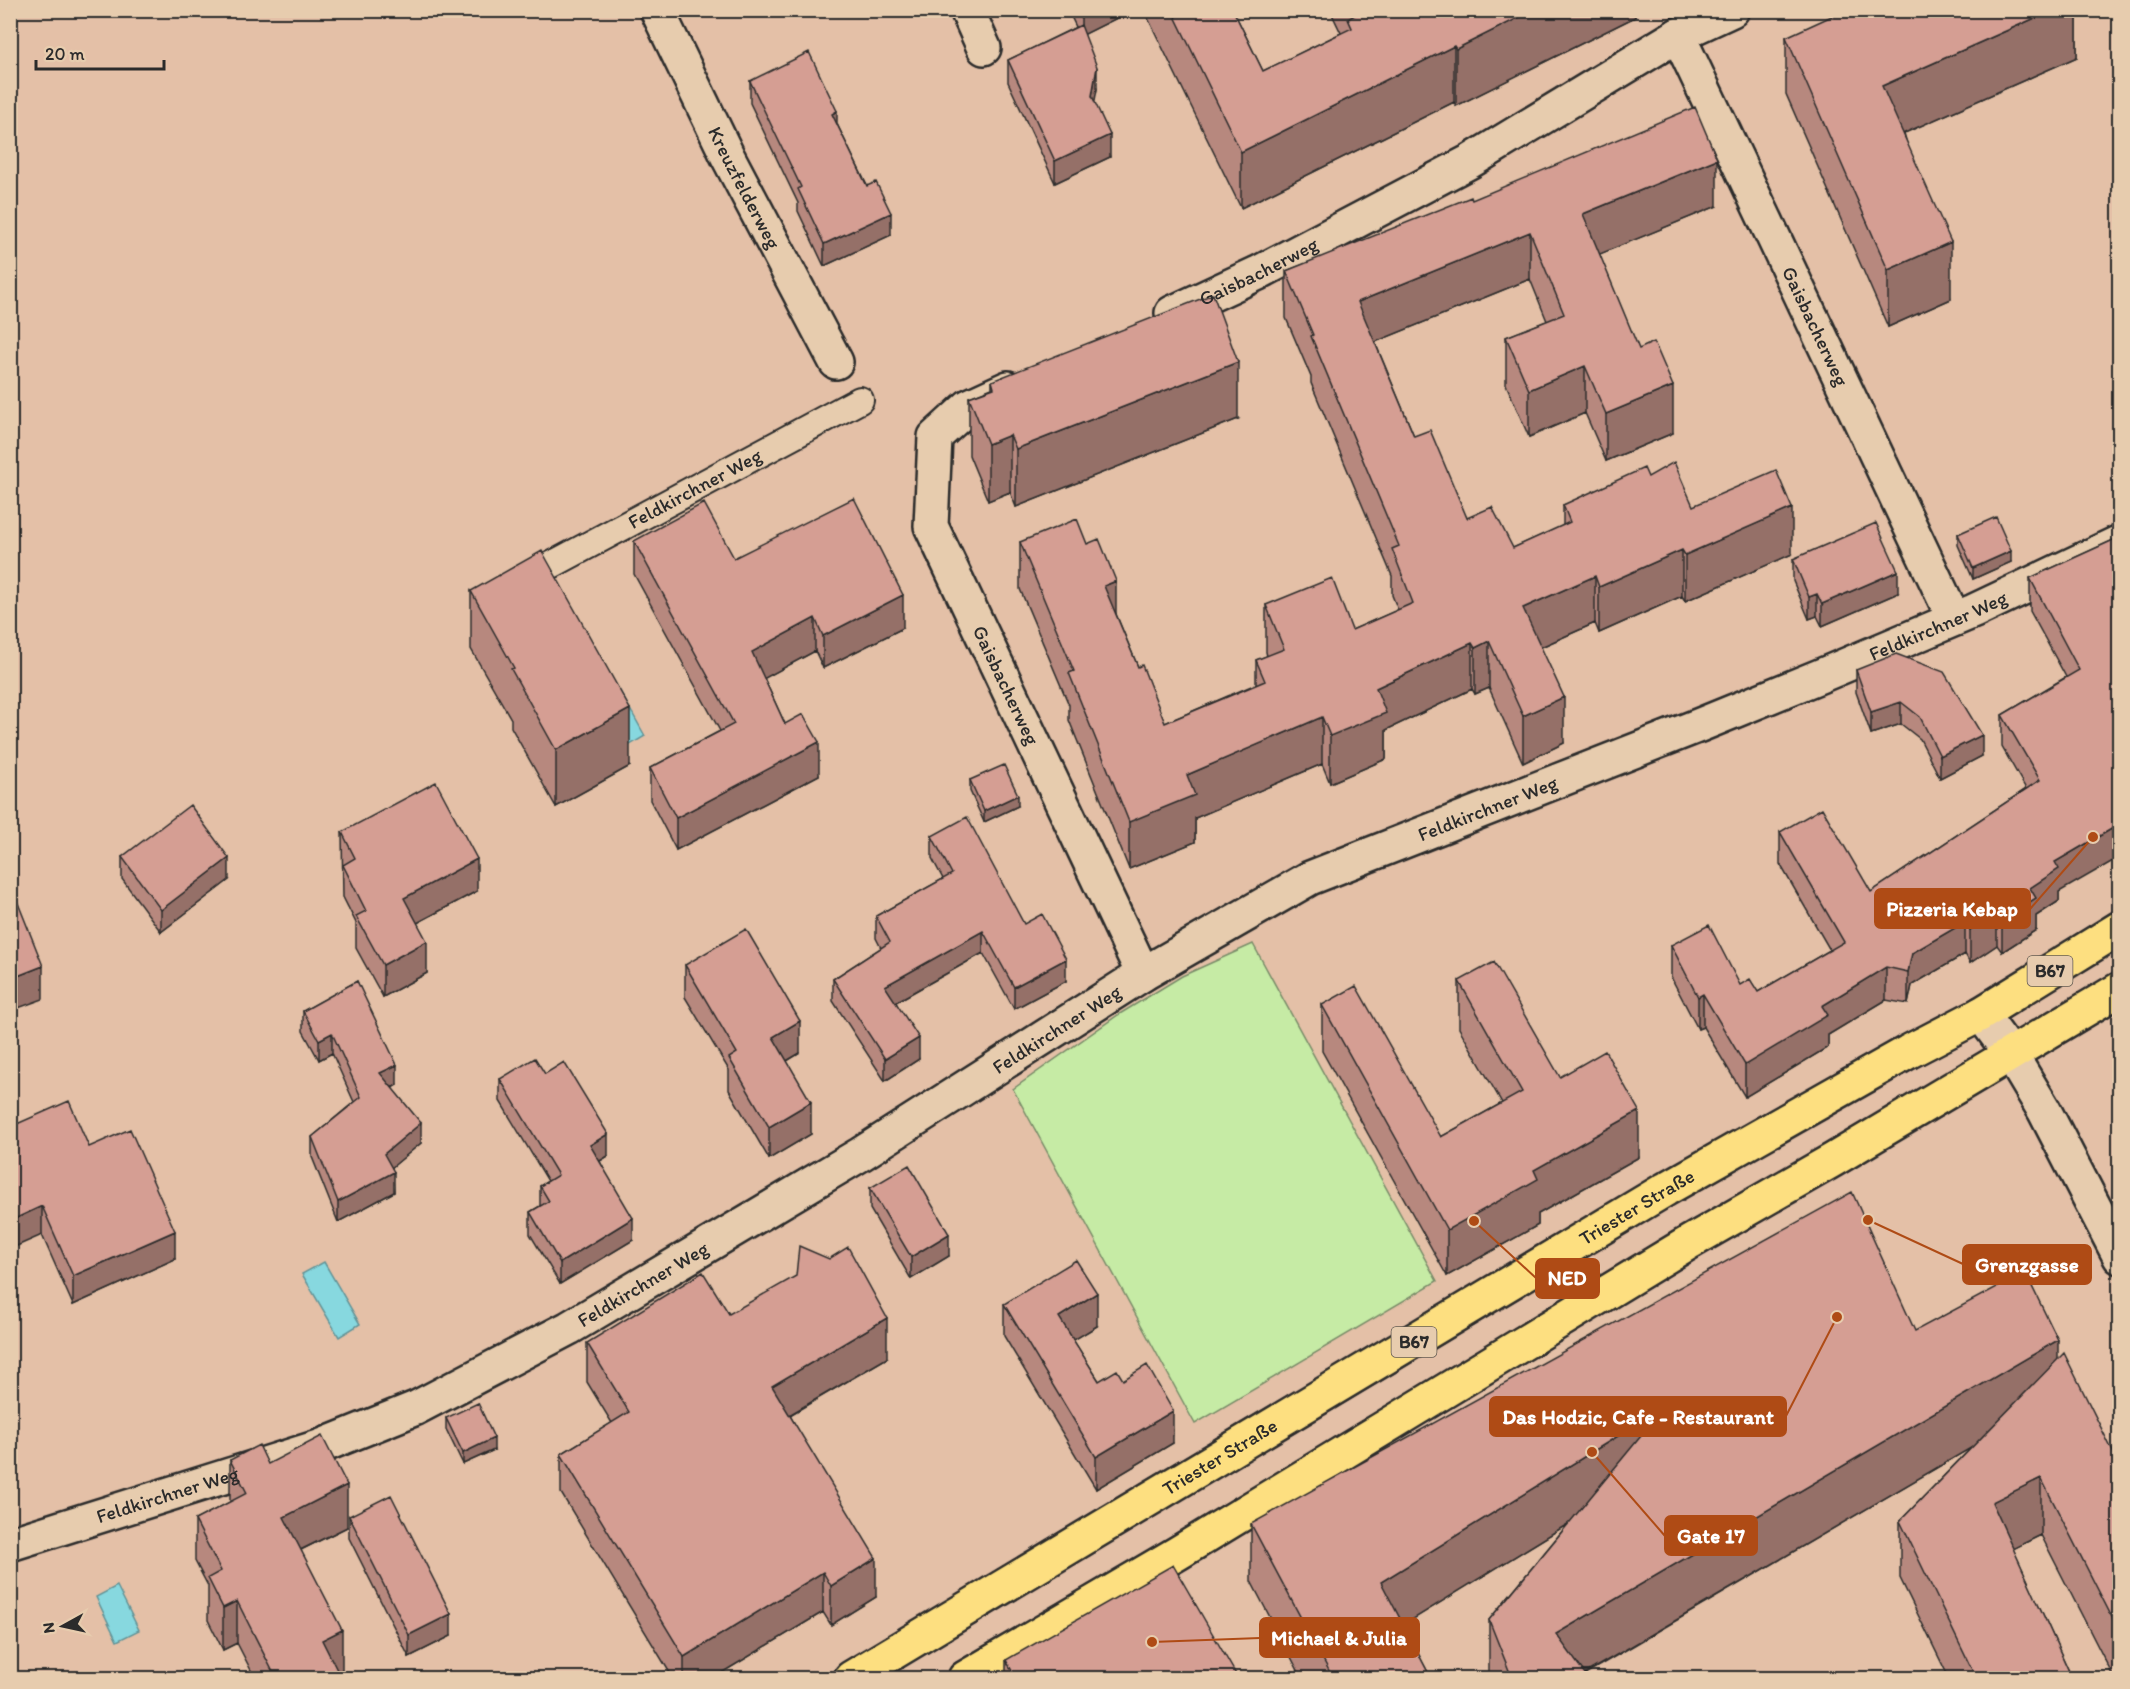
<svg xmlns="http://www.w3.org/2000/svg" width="2130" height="1689" viewBox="0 0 2130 1689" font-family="Itim,sans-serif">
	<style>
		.green { fill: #c6eba5; stroke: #788b68; stroke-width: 1.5 }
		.water { fill: #87d8df; stroke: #629397; stroke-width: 1.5 }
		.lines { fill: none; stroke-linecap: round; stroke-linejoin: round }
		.service-casing { stroke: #2b2b2b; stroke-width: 30 }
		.minor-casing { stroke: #2b2b2b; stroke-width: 38 }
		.primary-casing { stroke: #2b2b2b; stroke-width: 38 }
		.service { stroke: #e7ccae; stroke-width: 26 }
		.minor { stroke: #e7ccae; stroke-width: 33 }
		.primary { stroke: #fddf80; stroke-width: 33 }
		.wall { fill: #b7887e; stroke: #2b2b2b; stroke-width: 1.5 }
		.shaded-wall { fill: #956f67; stroke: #2b2b2b; stroke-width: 1.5 }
		.building { fill: #d59e93; stroke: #2b2b2b; stroke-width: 1.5 }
		.labels { text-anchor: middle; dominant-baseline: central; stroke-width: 6; stroke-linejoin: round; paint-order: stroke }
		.shield { fill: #e7ccae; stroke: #635b52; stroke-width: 1.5 }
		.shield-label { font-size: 18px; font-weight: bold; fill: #2b2b2b }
		.street-label { font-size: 20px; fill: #2b2b2b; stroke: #e7ccae }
		.leader { fill: none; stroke: #af4b15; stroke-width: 2 }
		.callout-dot { fill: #af4b15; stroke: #e7ccae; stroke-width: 2 }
		.callout { fill: #af4b15; stroke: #af4b15; stroke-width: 2 }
		.callout-label { font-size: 21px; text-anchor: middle; font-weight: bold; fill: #fff }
	</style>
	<rect width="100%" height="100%" fill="#e4c0a7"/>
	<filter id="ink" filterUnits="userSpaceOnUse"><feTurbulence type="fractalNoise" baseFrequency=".0167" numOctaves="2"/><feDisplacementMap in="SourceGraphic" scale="12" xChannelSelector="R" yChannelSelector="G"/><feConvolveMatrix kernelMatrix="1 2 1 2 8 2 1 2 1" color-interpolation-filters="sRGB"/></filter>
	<g filter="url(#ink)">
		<path class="green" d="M1253,944L1437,1281L1195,1424L1013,1089L1118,1015L1182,976Z"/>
		<path class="water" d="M620,691L645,736L630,745L601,702Z
			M324,1262L360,1324L339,1337L302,1274Z
			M117,1586L139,1630L117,1641L96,1597Z"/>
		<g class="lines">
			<defs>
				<g id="service">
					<path id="s1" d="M529,577L860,400"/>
				</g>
				<g id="minor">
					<path id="s2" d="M657,10L728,157L836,362"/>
					<path d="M967,10L984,48"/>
					<path id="s3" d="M1678,35L1954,619"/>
					<path id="s4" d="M1172,313L1258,273L1469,162L1678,35L1732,10"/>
					<path id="s5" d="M1008,388L969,406L935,437L931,526L1143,974"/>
					<path d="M1981,1014L2010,1053L2044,1110L2120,1257"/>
					<path id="s6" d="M10,1544L319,1447L416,1408L569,1328L861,1154L1143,974L1310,878L1700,725L1820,676L1974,611L2120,542"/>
				</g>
				<g id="primary">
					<path id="s7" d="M851,1678L1666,1189L1908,1052L1981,1014L2120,928"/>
					<path d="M965,1678L1178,1553L1690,1242L1833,1160L2120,989"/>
				</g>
			</defs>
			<use href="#service" class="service-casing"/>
			<use href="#minor" class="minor-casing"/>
			<use href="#primary" class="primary-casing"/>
			<use href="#service" class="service"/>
			<use href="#minor" class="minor"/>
			<use href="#primary" class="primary"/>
		</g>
		<path class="wall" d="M1068,10H1133L1084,34L1097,89L1094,101L1110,157L1055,183L1008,82V60L1076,27Z
			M1144,10H1233L1263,71L1341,33L1330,10H1635V17L1456,106L1454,102L1241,208Z
			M2077,10V57L1904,133L1951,299L1888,327L1786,94V37Z
			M750,81L837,124L891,235L824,266L798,211V203L750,103Z
			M1472,200L1717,206L1599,254L1673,433L1606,461L1585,413L1529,437L1506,384V337L1547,321L1530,279L1375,342L1414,436L1467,518L1513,548L1563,526V505L1648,477L1693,506L1792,554L1685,601L1682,596L1599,633L1595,623L1541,647L1564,743L1523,763L1489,688L1475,694L1472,689L1386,730V759L1330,783L1322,764L1195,818V842L1129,869L1069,720V705L1020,589V542L1087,544L1138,667L1165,723L1256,684V660L1267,656L1266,652V605L1352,630L1398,610L1392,595V576L1311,383V377L1286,318V271Z
			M992,381L1238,419L1016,507L1010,492L988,501L969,455V397L992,388Z
			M1958,534L2011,562L1973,579L1958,545Z
			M2120,537L2059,892V901L2036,916V930L2002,952L1997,945L1970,963L1965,954L1912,985L1908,1004L1886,1000L1828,1035V1047L1745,1097L1703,1027L1698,1029L1671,977V945L1740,985L1758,992L1830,950L1780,864V832L1871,892L2026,789L2002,747V715L2066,677L2030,611V578Z
			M634,541L734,558L903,628L823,668L815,651L764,678L785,724L819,775L676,850L650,800V768L720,731L634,574Z
			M1793,559L1898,593L1822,626L1817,616L1809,619L1793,581Z
			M471,591L630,766L556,807L511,727V719L471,649Z
			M1856,670L1982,756L1940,778L1920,739L1901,724L1871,734L1856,692Z
			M970,780L1018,806L984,822L970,791Z
			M342,832L477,891L417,923L427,973L383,997L356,948V923L343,897Z
			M932,836L1024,924L1066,981L1014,1009L983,953L896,1002L919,1059L885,1081L833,1001V979L881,948L876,938V916L943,879L932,858Z
			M122,857L229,880L161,932L122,879Z
			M685,965L800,1053L787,1061L811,1134L769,1159L729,1090V1070L685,997Z
			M357,981L397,1085L392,1088L421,1143L392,1167L394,1192L338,1222L312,1157V1137L354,1102L332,1053L319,1060L303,1031V1011Z
			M1459,981L1560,1077L1639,1157L1538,1214V1225L1447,1276L1322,1051V1005L1441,1137L1502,1103L1459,1028Z
			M545,1074L608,1156L600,1161L633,1240L560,1284L530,1234V1212L540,1206V1186L548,1181L500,1101V1079Z
			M10,1127L89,1147L175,1259L73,1305L42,1235Z
			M870,1188L949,1256L911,1279L870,1209Z
			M1004,1304L1097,1326L1073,1340L1099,1381L1123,1380L1173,1443L1096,1489L1004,1336Z
			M729,1314L887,1358L790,1415L876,1597L831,1625L823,1612L713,1678H673L561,1493V1454L612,1423L587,1382V1343Z
			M1915,1331L2058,1359L2120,1466V1678H2114L2041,1535L2013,1549L2072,1678H1949L1900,1578V1521L1972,1447L1585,1674L1588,1678H1489V1620L1568,1524L1403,1625L1431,1678H1302L1251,1581V1524Z
			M446,1418L494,1450L463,1464L446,1429Z
			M230,1460L268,1464L347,1527L301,1550L342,1672L339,1673L341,1678H255L237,1643L223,1650L208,1620V1586L195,1561V1520L230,1502Z
			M349,1516L451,1636L409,1657L349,1538Z
			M1006,1660L1238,1678H1006Z"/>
		<path class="shaded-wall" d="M1081,10H1133L1081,36Z
			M1534,10H1635V17L1456,106V49Z
			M2053,10H2077V57L1882,143V86Z
			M1454,46V102L1241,208V152Z
			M1097,67V89L1092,117V96Z
			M837,111V133L832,114Z
			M1110,135V157L1055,183V161Z
			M1717,159V206L1583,261V214Z
			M891,213V235L824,266V244Z
			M1530,232V279L1358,349V302Z
			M1951,242V299L1888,327V270Z
			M1238,362V419L1016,507V449Z
			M1585,366V413L1529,437V390Z
			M1673,386V433L1606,461V414Z
			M1010,435V492L988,501V444Z
			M1792,508V554L1685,601V555Z
			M1682,550V596L1599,633V587Z
			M2011,551V562L1973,579V568Z
			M1898,571V593L1822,626V604Z
			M1595,576V623L1523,655V608Z
			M1116,581V628L1104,586Z
			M1817,594V616L1809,619V597Z
			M903,595V628L823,668V636Z
			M815,618V651L752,685V652Z
			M1489,641V688L1475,694V648Z
			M1472,643V689L1386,730V759L1330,783V736L1376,688Z
			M1564,697V743L1523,763V716Z
			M1901,702V724L1871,734V712Z
			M630,709V766L556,807V750Z
			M1322,717V764L1195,818V842L1129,869V822L1187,775Z
			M1982,735V756L1940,778V756Z
			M819,742V775L676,850V818Z
			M1018,795V806L984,822V811Z
			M2120,824V857L2059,892V901L2036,916V930L2002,952V920L2030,888L2055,862Z
			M229,858V880L161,932V910Z
			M477,859V891L404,930V898Z
			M1997,913V945L1970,963V931Z
			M1965,922V954L1912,985L1908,1004V972L1912,953Z
			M983,931V953L885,1008V986Z
			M427,941V973L383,997V965Z
			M1066,959V981L1014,1009V987Z
			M43,966V999L10,1011V979Z
			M1886,967V1000L1828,1035V1047L1745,1097V1065L1822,1006Z
			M1703,994V1027L1698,1029V997Z
			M800,1021V1053L773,1069V1037Z
			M332,1033V1053L319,1060V1040Z
			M919,1038V1059L885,1081V1059Z
			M397,1065V1085L380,1093V1073Z
			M811,1102V1134L769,1159V1127Z
			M1639,1111V1157L1538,1214V1225L1447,1276V1230L1534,1170Z
			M421,1123V1143L384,1174V1154Z
			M608,1134V1156L590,1167V1145Z
			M394,1172V1192L338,1222V1202Z
			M42,1206V1235L10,1249V1221Z
			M633,1218V1240L560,1284V1263Z
			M175,1231V1259L73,1305V1276Z
			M949,1234V1256L911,1279V1257Z
			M1097,1293V1326L1059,1349V1317Z
			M887,1318V1358L772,1425V1386Z
			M2058,1340V1397L1577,1678L1556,1634Z
			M1665,1407V1464L1381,1639V1582Z
			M1173,1411V1443L1096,1489V1457Z
			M494,1438V1450L463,1464V1453Z
			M2041,1478V1535L1992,1559V1502Z
			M347,1485V1527L284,1558V1517Z
			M876,1558V1597L831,1625V1586Z
			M823,1572V1612L713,1678H684V1657Z
			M237,1601V1643L223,1650V1608Z
			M451,1614V1636L409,1657V1635Z
			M342,1630V1672L328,1678L322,1640Z"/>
		<path class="building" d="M1172,10H1233L1263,71L1352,28L1348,19L1358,13L1357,10H1534L1456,49L1454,46L1241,152Z
			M1845,10H2053L1882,86L1951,242L1888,270L1786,37Z
			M1081,25L1097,67L1092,96L1110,135L1055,161L1008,60Z
			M809,52L837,111L832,114L867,186L876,182L891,213L824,244L798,189L801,187L750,81Z
			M1695,107L1717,159L1583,214L1639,349L1654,342L1673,386L1606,414L1585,366L1529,390L1506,337L1564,314L1530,232L1358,302L1414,436L1430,430L1467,518L1492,507L1513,548L1570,522L1563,505L1644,468L1648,477L1674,462L1693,506L1776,470L1792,508L1685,555L1682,550L1599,587L1595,576L1523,608L1564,697L1523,716L1489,641L1475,648L1472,643L1376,688L1386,713L1330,736L1322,717L1187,775L1195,795L1129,822L1069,673L1074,671L1020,542L1077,519L1087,544L1099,539L1116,581L1104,586L1138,667L1142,665L1165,723L1265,681L1256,660L1284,649L1266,605L1332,578L1352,630L1413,603L1392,549L1399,546L1311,336L1313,335L1286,271L1471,197L1472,200Z
			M1213,294L1238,362L1016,449L1010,435L988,444L969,397L994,388L992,381Z
			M854,498L903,595L823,636L815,618L752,652L785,724L803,714L819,742L676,818L650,768L734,724L634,541L704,503L734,558Z
			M1996,517L2011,551L1973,568L1958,534Z
			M1876,523L1898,571L1822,604L1817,594L1809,597L1793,559Z
			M2120,537V824L2055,862L2059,869L2030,888L2036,898L2002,920L1997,913L1970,931L1965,922L1912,953L1908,972L1886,967L1822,1006L1828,1015L1745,1065L1703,994L1698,997L1671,945L1709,925L1740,985L1750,979L1758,992L1844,942L1780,832L1822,808L1871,892L2040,780L2002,715L2079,670L2030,578Z
			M542,551L630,709L556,750L511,669L514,668L471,591Z
			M1896,654L1944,672L1982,735L1940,756L1920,717L1901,702L1871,712L1856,670Z
			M1004,765L1018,795L984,811L970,780Z
			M436,782L477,859L404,898L427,941L383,965L356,916L366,911L343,865L355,858L342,832Z
			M190,805L229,858L161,910L122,857Z
			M967,817L1024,924L1042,914L1066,959L1014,987L983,931L885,986L919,1038L885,1059L833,979L890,942L876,916L952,874L932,836Z
			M10,883L43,966L10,979Z
			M746,929L800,1021L773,1037L811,1102L769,1127L729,1058L737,1053L685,965Z
			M1494,962L1560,1077L1605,1051L1639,1111L1534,1170L1538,1179L1447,1230L1322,1005L1356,986L1441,1137L1522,1092L1459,981Z
			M357,981L397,1065L380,1073L421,1123L384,1154L394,1172L338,1202L312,1137L361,1097L332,1033L319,1040L303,1011Z
			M535,1058L545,1074L564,1062L608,1134L590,1145L633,1218L560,1263L530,1212L549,1201L540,1186L558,1175L500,1079Z
			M69,1101L89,1147L130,1129L175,1231L73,1276L42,1206L10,1221V1127Z
			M909,1165L949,1234L911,1257L870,1188Z
			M1852,1192L1915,1331L2025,1272L2058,1340L1556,1634L1588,1678H1512L1489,1620L1665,1407L1381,1582L1431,1678H1333L1251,1524Z
			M799,1246L829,1259L848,1247L887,1318L772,1386L876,1558L831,1586L823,1572L684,1657L561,1454L629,1412L587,1343L703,1272L729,1314L796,1276Z
			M1076,1260L1097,1293L1059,1317L1099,1381L1117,1370L1123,1380L1147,1365L1173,1411L1096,1457L1004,1304Z
			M2064,1353L2120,1466V1633L2041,1478L1992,1502L2072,1678H1976L1900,1521Z
			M478,1403L494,1438L463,1453L446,1418Z
			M322,1436L347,1485L284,1517L342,1630L322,1640L341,1678H276L237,1601L223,1608L208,1578L221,1571L195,1520L247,1493L230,1460L259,1445L268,1464Z
			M391,1495L451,1614L409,1635L349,1516Z
			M1173,1565L1238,1678H1016L1006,1660Z
			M148,1675L149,1678H141Z"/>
	</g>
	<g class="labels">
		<g class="shield">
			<rect x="2027.5" y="956" width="45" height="30" rx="4.5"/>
			<rect x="1391.5" y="1327" width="45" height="30" rx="4.5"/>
		</g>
		<g class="shield-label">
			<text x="2050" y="971">B67</text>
			<text x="1414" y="1342">B67</text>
		</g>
		<g class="street-label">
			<text stroke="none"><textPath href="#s2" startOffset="198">Kreuzfelderweg</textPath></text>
			<text stroke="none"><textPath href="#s4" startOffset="96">Gaisbacherweg</textPath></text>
			<text stroke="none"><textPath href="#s3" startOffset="322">Gaisbacherweg</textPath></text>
			<text stroke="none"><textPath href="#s1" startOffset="188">Feldkirchner Weg</textPath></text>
			<text stroke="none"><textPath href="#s6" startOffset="2145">Feldkirchner Weg</textPath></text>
			<text stroke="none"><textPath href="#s5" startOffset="354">Gaisbacherweg</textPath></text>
			<text stroke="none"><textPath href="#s6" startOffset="1659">Feldkirchner Weg</textPath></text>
			<text stroke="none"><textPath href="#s6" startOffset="1173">Feldkirchner Weg</textPath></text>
			<text stroke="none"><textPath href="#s7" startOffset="916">Triester Straße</textPath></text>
			<text stroke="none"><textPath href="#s6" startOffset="687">Feldkirchner Weg</textPath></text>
			<text stroke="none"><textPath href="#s7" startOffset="430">Triester Straße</textPath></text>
			<text stroke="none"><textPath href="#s6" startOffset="165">Feldkirchner Weg</textPath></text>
		</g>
	</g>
	<path class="leader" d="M2093 837L2030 909M1868 1220L1963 1264M1474 1221L1536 1278M1837 1317L1786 1416M1592 1452L1665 1536M1152 1642L1260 1638"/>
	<g class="callout-dot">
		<circle cx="2093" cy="837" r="6"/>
		<circle cx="1868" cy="1220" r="6"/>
		<circle cx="1474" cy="1221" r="6"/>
		<circle cx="1837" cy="1317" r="6"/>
		<circle cx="1592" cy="1452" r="6"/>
		<circle cx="1152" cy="1642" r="6"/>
	</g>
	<g class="callout">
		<rect x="1875" y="889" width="155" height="39" rx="6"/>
		<rect x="1963" y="1245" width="128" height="39" rx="6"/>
		<rect x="1536" y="1259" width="63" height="39" rx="6"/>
		<rect x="1490" y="1397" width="296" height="39" rx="6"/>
		<rect x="1665" y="1516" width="92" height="39" rx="6"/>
		<rect x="1260" y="1618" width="159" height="39" rx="6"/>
	</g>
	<g class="callout-label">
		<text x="1952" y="916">Pizzeria Kebap</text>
		<text x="2027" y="1272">Grenzgasse</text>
		<text x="1567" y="1285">NED</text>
		<text x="1638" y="1424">Das Hodzic, Cafe - Restaurant</text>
		<text x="1711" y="1543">Gate 17</text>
		<text x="1339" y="1645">Michael &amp; Julia</text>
	</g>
	<rect width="2130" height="1689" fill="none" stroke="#e7ccae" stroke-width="36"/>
	<rect x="18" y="18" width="2094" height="1653" fill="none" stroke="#2b2b2b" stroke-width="2" filter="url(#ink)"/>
	<g transform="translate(63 1626) rotate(262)" stroke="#e7ccae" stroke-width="4.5" paint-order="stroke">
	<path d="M0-4.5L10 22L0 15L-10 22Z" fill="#2b2b2b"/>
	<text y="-9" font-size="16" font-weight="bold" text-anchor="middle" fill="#2b2b2b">N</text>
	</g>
	<path d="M36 60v9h128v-9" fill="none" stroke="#2b2b2b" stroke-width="3"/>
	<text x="45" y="60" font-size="18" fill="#2b2b2b" stroke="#e7ccae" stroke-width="4.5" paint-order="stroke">20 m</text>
</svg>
